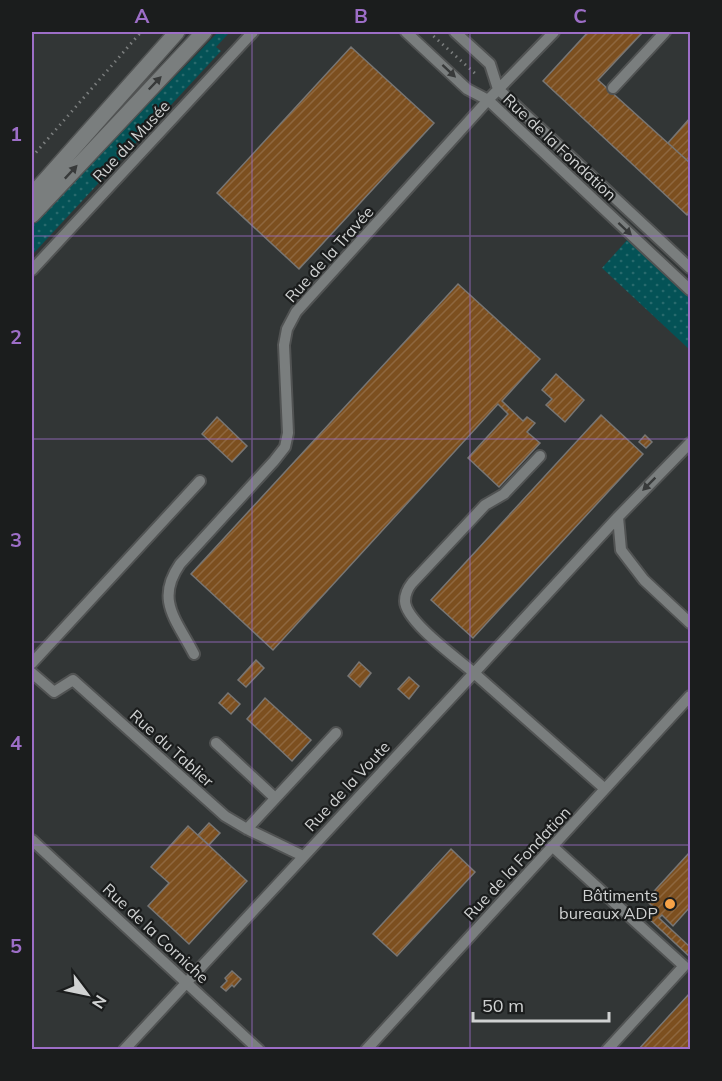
<svg xmlns="http://www.w3.org/2000/svg" width="722" height="1081" viewBox="0 0 722 1081" font-family="Mulish,sans-serif">
	<style>
		.grass { fill: url(#grass-dots) }
		.building { fill: url(#building-hatch); stroke: #787674; stroke-width: 1.5 }
		.lines { fill: none; stroke-linecap: round; stroke-linejoin: round }
		.service-casing { stroke: #515353; stroke-width: 14 }
		.secondary-casing { stroke: #515353; stroke-width: 18 }
		.path { stroke: #7b7e7e; stroke-width: 3; stroke-dasharray: 1.5 4.5; stroke-linecap: butt }
		.service { stroke: #7a7e7e; stroke-width: 10 }
		.secondary { stroke: #7a7e7e; stroke-width: 15 }
		.oneway { fill: #383a3a }
		.grid { fill: none; stroke: #9d6ec7; stroke-width: 1.5; stroke-opacity: 0.55 }
		.poi-dot { fill: #f6a247; stroke: #1b1d1d; stroke-width: 2 }
		.labels { text-anchor: middle; dominant-baseline: central; stroke-width: 4.5; stroke-linejoin: round; paint-order: stroke }
		.street-label { font-size: 16px; fill: #d0d2d2; stroke: #1b1d1d }
		.poi-label { font-size: 16px; fill: #d0d2d2; stroke: #1b1d1d; text-anchor: end }
		.neatline { fill: none; stroke: #9d6ec7; stroke-width: 2 }
		.grid-label { font-size: 20px; text-anchor: middle; font-weight: bold; fill: #9d6ec7 }
	</style>
	<defs>
		<pattern id="grass-dots" width="8" height="8" patternUnits="userSpaceOnUse" patternTransform="scale(1.5)"><rect width="8" height="8" fill="#045256"/><path d="M2 2h.1M6 6h.1" fill="none" stroke="#286a6d" stroke-width="1.8" stroke-linecap="round"/></pattern>
		<pattern id="building-hatch" width="6" height="6" patternUnits="userSpaceOnUse" patternTransform="scale(1.5)"><rect width="6" height="6" fill="#7c4f1f"/><path d="M-1 1l2-2M0 6l6-6M5 7l2-2" fill="none" stroke="#8e673f"/></pattern>
	</defs>
	<rect width="100%" height="100%" fill="#323636"/>
	<path class="grass" d="M218,32H230L216,47L221,51L32,255V223C92,157 157,97 218,32Z
		M628,239L690,297V350L602,268Z"/>
	<path class="building" d="M588,32H643L598,80L690,163V212L687,215L543,81Z
		M351,47L434,123L299,269L217,193Z
		M690,118V163L668,143Z
		M458,284L540,359L502,401L523,421L527,417L535,423L527,432L540,443L499,487L468,458L508,414L498,404L273,650L191,574Z
		M556,374L584,400L565,422L546,405L552,399L542,390Z
		M601,415L643,454L473,638L431,600Z
		M217,417L247,446L232,462L202,434Z
		M645,435L652,442L646,448L639,442Z
		M256,660L264,668L246,687L238,680Z
		M359,662L371,673L360,687L348,676Z
		M409,677L419,686L409,699L398,689Z
		M228,693L240,704L231,714L219,703Z
		M265,698L311,740L292,761L247,719Z
		M209,823L220,833L209,845L198,835Z
		M188,826L247,881L189,944L148,906L169,883L151,867Z
		M451,849L475,872L397,956L373,934Z
		M690,852V907L673,926L662,915L659,918L690,947V957L646,916L651,911L654,914L657,911L646,900Z
		M232,971L241,979L234,987L232,985L226,991L221,987L227,981L225,978Z
		M690,993L689,1050H638L668,1017Z"/>
	<g class="lines">
		<defs>
			<path id="service" d="M406,32L467,89L488,100L690,290
				M455,32L490,64L498,89L690,268
				M613,88L665,32
				M32,270L253,32
				M690,443L618,517L621,550L644,580L690,623
				M540,456L504,494L485,505L412,583C408,588 405,594 405,601C405,621 458,659 474,673L618,517
				M194,654C176,619 155,600 180,564L274,461L285,447L288,433L284,345L287,329L296,312L488,100L554,32
				M32,663L200,481
				M32,673L54,692L73,680L225,816L247,829L303,856
				M216,743L275,798
				M247,829L336,733
				M32,840L259,1050
				M552,846L684,966L607,1050
				M124,1050L474,673L605,789
				M366,1050L690,696"/>
			<path id="secondary" d="M32,195L177,32
				M32,215L204,32"/>
		</defs>
		<use href="#service" class="service-casing"/>
		<use href="#secondary" class="secondary-casing"/>
		<path class="path" d="M429,32L478,76
			M32,157L141,32"/>
		<use href="#service" class="service"/>
		<use href="#secondary" class="secondary"/>
	</g>
	<defs><path id="oneway-solid" d="M-6-.8H1V-3.2L6.5 0L1 3.2V.8H-6Z" transform="scale(1.5)"/></defs>
	<g class="oneway">
		<use href="#oneway-solid" transform="translate(449 71) rotate(43)"/>
		<use href="#oneway-solid" transform="translate(155 83) rotate(-46)"/>
		<use href="#oneway-solid" transform="translate(71 172) rotate(-47)"/>
		<use href="#oneway-solid" transform="translate(625 229) rotate(43)"/>
		<use href="#oneway-solid" transform="translate(649 484) rotate(135)"/>
	</g>
	<path class="grid" d="M252,32V1050M470,32V1050M32,236H690M32,439H690M32,642H690M32,845H690"/>
	<circle class="poi-dot" cx="670" cy="904" r="6"/>
	<g class="labels">
		<g class="street-label">
			<text transform="translate(131 141) rotate(-47)">Rue du Musée</text>
			<text transform="translate(560 147) rotate(43)">Rue de la Fondation</text>
			<text transform="translate(329 254) rotate(-48)">Rue de la Travée</text>
			<text transform="translate(172 748) rotate(42)">Rue du Tablier</text>
			<text transform="translate(347 786) rotate(-47)">Rue de la Voute</text>
			<text transform="translate(517 863) rotate(-47)">Rue de la Fondation</text>
			<text transform="translate(156 933) rotate(43)">Rue de la Corniche</text>
		</g>
		<g class="poi-label">
			<text x="658" y="895">Bâtiments<tspan x="658" dy="18">bureaux ADP</tspan></text>
		</g>
	</g>
	<rect width="722" height="1081" fill="none" stroke="#1b1d1d" stroke-width="66"/>
	<g transform="translate(87 994) rotate(122)" stroke="#1b1d1d" stroke-width="4.5" paint-order="stroke">
	<path d="M0-4.5L10 22L0 15L-10 22Z" fill="#d0d2d2"/>
	<text y="-9" font-size="16" font-weight="bold" text-anchor="middle" fill="#d0d2d2">N</text>
	</g>
	<path d="M473 1012v9h136v-9" fill="none" stroke="#d0d2d2" stroke-width="3"/>
	<text x="482" y="1012" font-size="18" fill="#d0d2d2" stroke="#1b1d1d" stroke-width="4.5" paint-order="stroke">50 m</text>
	<rect x="33" y="33" width="656" height="1015" class="neatline"/>
	<g class="grid-label">
		<text x="142" y="23">A</text>
		<text x="361" y="23">B</text>
		<text x="580" y="23">C</text>
		<text x="16" y="141">1</text>
		<text x="16" y="344">2</text>
		<text x="16" y="547">3</text>
		<text x="16" y="750">4</text>
		<text x="16" y="953">5</text>
	</g>
</svg>
